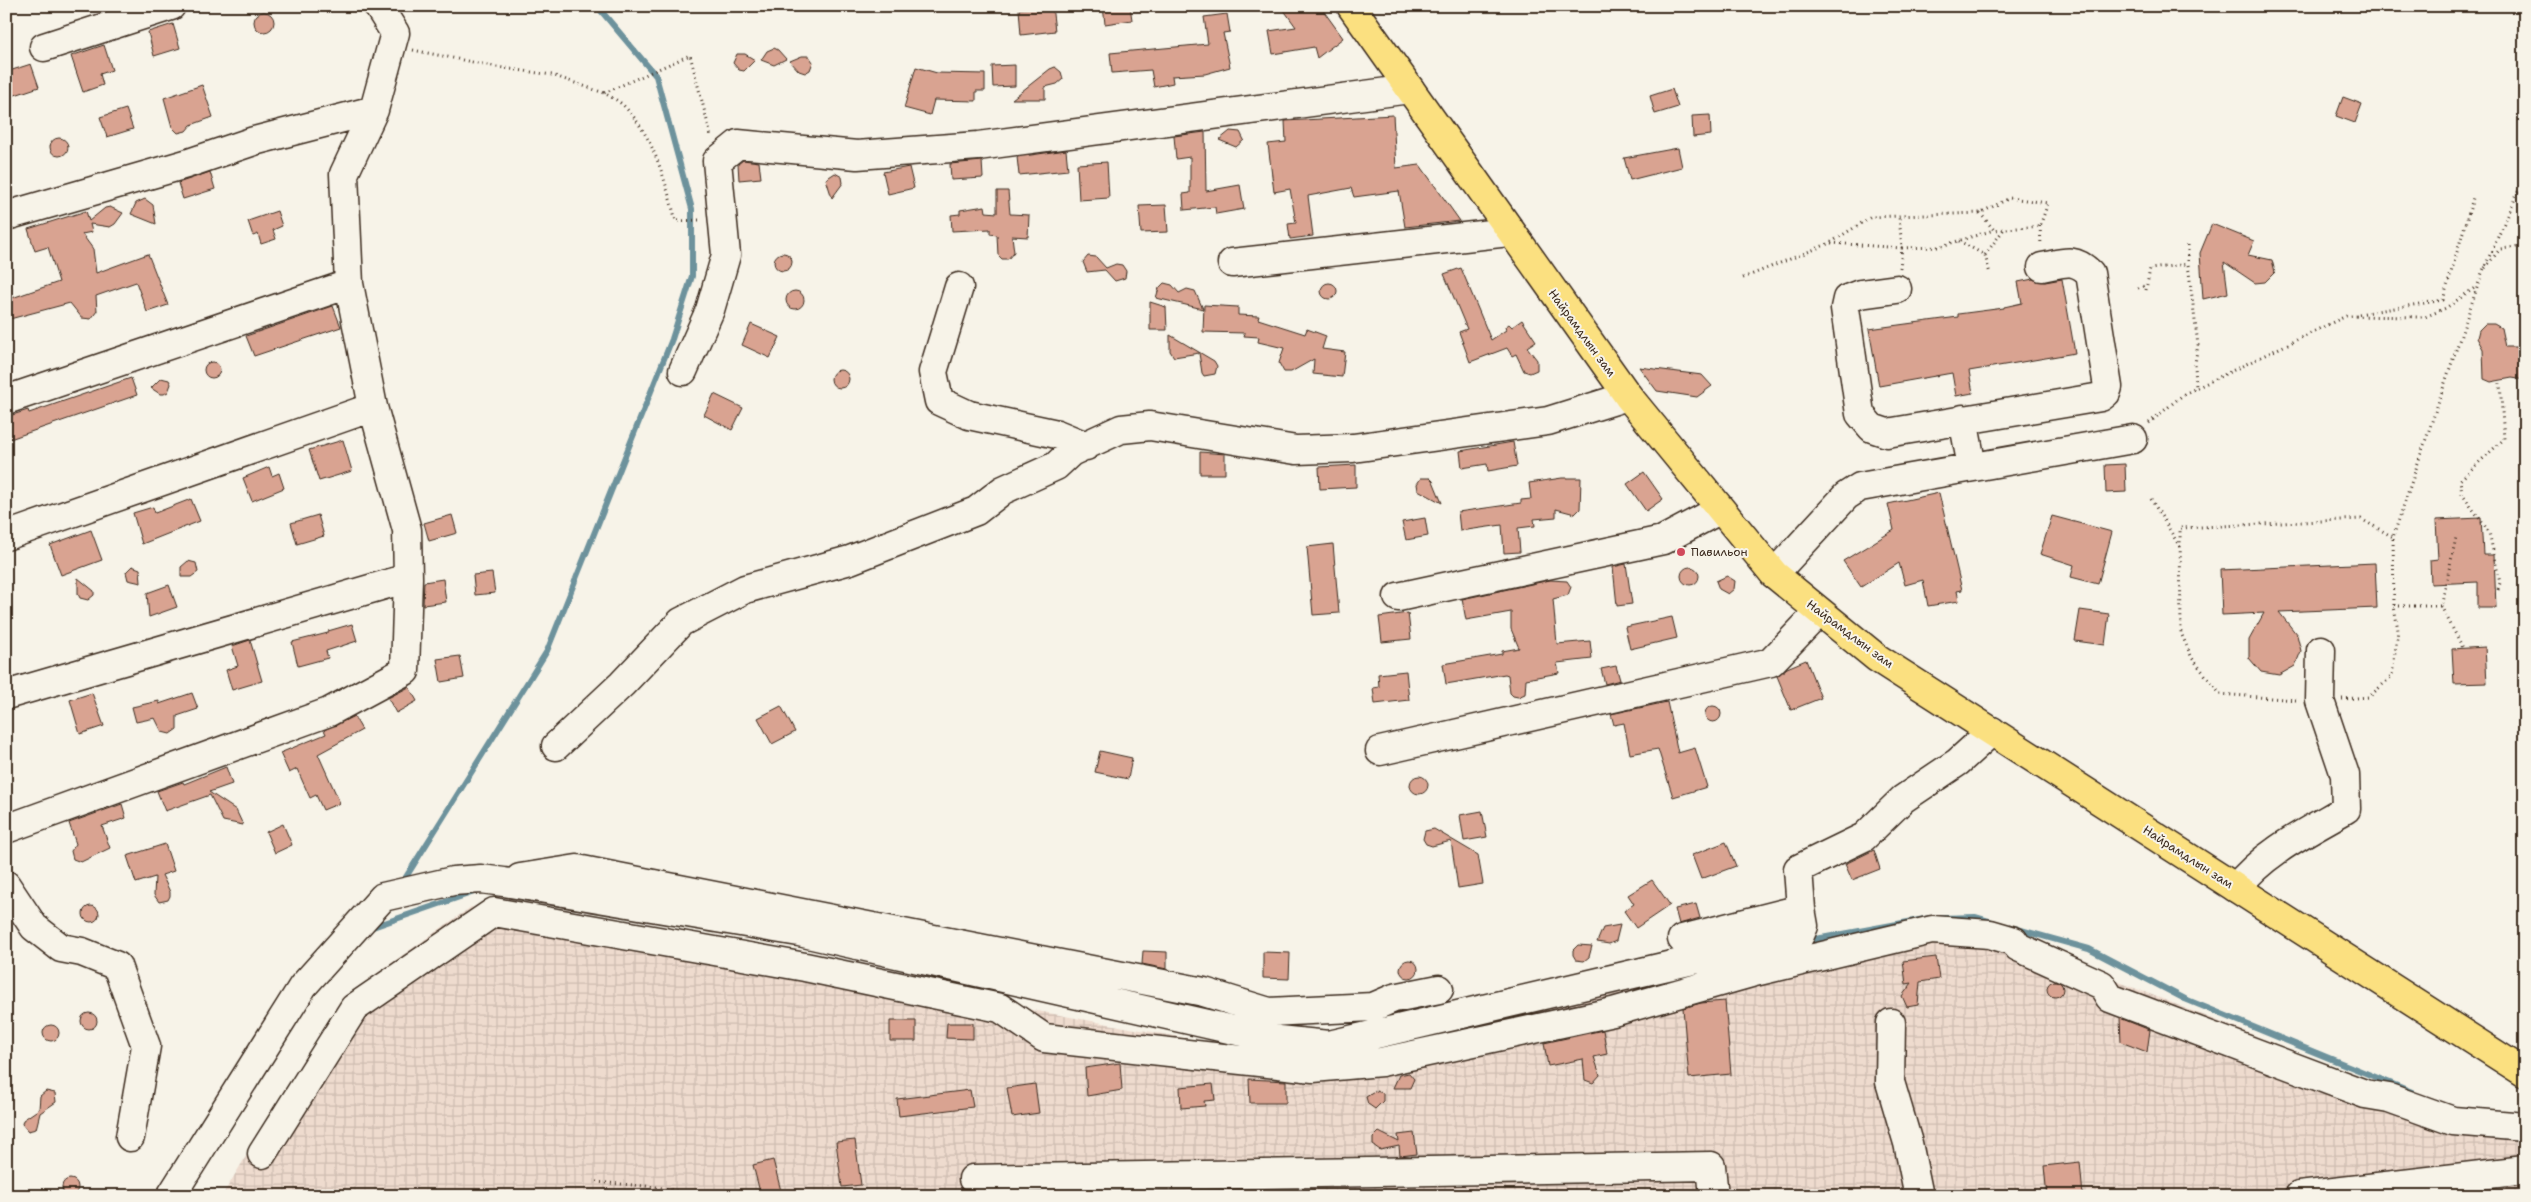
<svg xmlns="http://www.w3.org/2000/svg" width="2531" height="1202" viewBox="0 0 2531 1202" font-family="'Shantell Sans',sans-serif">
	<style>
		.industrial { fill: url(#industrial-grid) }
		.lines { fill: none; stroke-linecap: round; stroke-linejoin: round }
		.stream { stroke: #6d929c; stroke-width: 6 }
		.building { fill: #d9a391; stroke: #3b2a1e }
		.minor-casing { stroke: #3b2a1e; stroke-width: 31 }
		.major-casing { stroke: #3b2a1e; stroke-width: 31 }
		.path { stroke: #3b2a1e; stroke-width: 3; stroke-dasharray: 1 4; stroke-linecap: butt }
		.minor { stroke: #f7f3e8; stroke-width: 28 }
		.major { stroke: #fbe080; stroke-width: 28 }
		.poi-dot { fill: #d1495b; stroke: #f7f3e8; stroke-width: 2 }
		.labels { text-anchor: middle; dominant-baseline: central; stroke-width: 4; stroke-linejoin: round; paint-order: stroke }
		.street-label { font-size: 12px; fill: #3b2a1e; stroke: #f7f3e8 }
		.poi-label { font-size: 12px; fill: #3b2a1e; stroke: #f7f3e8; text-anchor: start }
	</style>
	<defs>
		<pattern id="industrial-grid" width="8" height="8" patternUnits="userSpaceOnUse" patternTransform="scale(1.25)"><rect width="8" height="8" fill="#eedbce"/><path d="M0 4h8M4 0v8" fill="none" stroke="#cdbcb0"/></pattern>
	</defs>
	<rect width="100%" height="100%" fill="#f7f3e8"/>
	<filter id="ink" filterUnits="userSpaceOnUse"><feTurbulence type="fractalNoise" baseFrequency=".02" numOctaves="2"/><feDisplacementMap in="SourceGraphic" scale="10" xChannelSelector="R" yChannelSelector="G"/><feConvolveMatrix kernelMatrix="1 2 1 2 8 2 1 2 1" color-interpolation-filters="sRGB"/></filter>
	<g filter="url(#ink)">
		<path class="industrial" d="M471,907L1310,1061L1924,923L1975,925L2461,1117L2525,1113V1196H222L342,998Z"/>
		<g class="lines">
			<path class="stream" d="M401,885L547,651L672,339L692,276V209L656,76L597,6
				M1942,918L1975,917L1992,922
				M370,928L477,891
				M2014,928L2089,949L2185,999L2412,1092
				M1805,941L1930,918"/>
		</g>
		<path class="building" d="M1052,6L1055,31L1021,35L1019,9Z
			M1103,6H1130L1132,20L1105,24Z
			M1281,6H1320L1343,38L1317,58L1314,47L1273,54L1269,31L1296,27Z
			M254 22a10 10 0 1 1 20 0a10 10 0 1 1-20 0Z
			M1227,14L1230,32L1223,33L1230,67L1205,74L1172,76L1173,83L1154,87L1151,70L1112,73L1110,53L1208,44L1204,17Z
			M173,24L180,48L154,56L148,32Z
			M104,45L112,70L100,74L103,85L83,92L71,56Z
			M774,48L778,50L786,59L774,65L761,60L767,51Z
			M737,54H745L755,60L744,71L739,70L733,63Z
			M802,56H809L813,62L810,70L805,73L799,71L790,61Z
			M31,64L39,87L6,98V72Z
			M1015,65V86L993,87L992,66Z
			M916,67L937,73L985,74V91H976V101L934,100L930,115L904,108Z
			M1055,67L1061,72L1063,79L1057,84L1045,87V99H1012L1050,69Z
			M202,85L213,117L191,125L186,131L178,133L172,127L164,98Z
			M1672,89L1678,107L1655,114L1650,96Z
			M2343,97L2362,104L2355,123L2336,116Z
			M126,109L133,129L107,137L100,117Z
			M1393,115L1396,168L1420,165L1460,221L1405,227L1399,191L1354,197L1351,188L1308,196L1313,236L1290,239L1288,224L1296,223L1290,189L1274,192L1268,144L1286,142L1285,121Z
			M1710,115L1711,135L1693,137L1692,116Z
			M1230,131L1240,132L1244,140L1236,147L1219,140Z
			M1205,132L1206,191L1240,185L1244,209L1216,214L1215,207L1184,210L1183,194L1190,193V157L1176,159L1174,136Z
			M50 147a9 9 0 1 1 18 0a9 9 0 1 1-18 0Z
			M1678,148L1682,167L1630,180L1624,158Z
			M1066,150L1068,170L1019,175L1017,157Z
			M743,160L759,162L761,178L739,180L738,164Z
			M982,161L983,178L951,180L950,164Z
			M1107,162L1109,198L1079,200L1077,164Z
			M909,167L914,188L888,194L883,172Z
			M210,172L215,189L183,199L178,183Z
			M835,173L842,177L843,183L832,198L826,179Z
			M997,191H1008L1010,214L1029,215L1028,237L1012,236L1014,252L1008,259H1002L998,255L997,235L990,234V229L952,231L951,215L960,214V210L985,206L986,212L997,213Z
			M145,199L153,205L156,224L131,214L136,203Z
			M1166,205L1168,232L1141,233L1139,206Z
			M110,207L123,213L115,224L110,227L90,224L92,232L82,234L93,249L96,273L148,254L168,305L147,312L136,282L96,296L97,311L91,319L82,318L70,303L6,320V300L59,282L48,247L35,251L28,229L86,211L89,221L105,208Z
			M277,211L282,226L273,230L276,239L261,244L258,234L253,236L248,221Z
			M2212,224L2254,241L2248,255L2272,260L2275,272L2265,282L2255,283L2224,262L2228,293L2203,299L2200,253Z
			M774 262a9 9 0 1 1 18 0a9 9 0 1 1-18 0Z
			M1088,256L1096,257L1106,268L1116,264L1122,265L1126,271L1125,278L1115,281L1105,270L1087,272L1083,262Z
			M1461,268L1491,340L1506,330L1505,327L1509,324L1512,327L1522,320L1536,341L1527,347L1537,360V370L1530,373L1524,371L1516,354L1512,356L1507,348L1470,362L1459,332L1467,329L1444,274Z
			M2033,279L2045,282L2062,279L2075,353L1969,371L1973,393L1956,396L1952,373L1879,386L1869,329L1958,317V314L2004,308V307L2022,303L2018,282Z
			M1321 291a8 8 0 1 1 16 0a8 8 0 1 1-16 0Z
			M1164,283L1172,285L1179,293L1187,289L1195,291L1203,309L1156,298L1159,288Z
			M786 300a9 9 0 1 1 18 0a9 9 0 1 1-18 0Z
			M1150,302L1166,307L1167,330H1150Z
			M1204,305L1238,307V315L1259,316L1258,319L1305,334L1307,329L1326,336L1322,349L1345,352L1342,377L1313,374L1314,359L1291,372H1284L1279,363L1284,348L1258,342L1259,337L1244,336L1245,333L1203,332Z
			M333,306L341,327L254,356L246,336Z
			M751,324L780,337L770,358L742,345Z
			M2485,324H2494L2501,328L2505,347H2525V380L2512,378L2491,382L2484,379L2483,349L2477,338L2479,330Z
			M1170,335L1214,361L1217,366L1215,374L1204,376L1202,373L1199,353L1174,357L1170,351Z
			M204 370a8 8 0 1 1 16 0a8 8 0 1 1-16 0Z
			M1639,367L1702,375L1712,386L1697,397L1657,391Z
			M831 379a9 9 0 1 1 18 0a9 9 0 1 1-18 0Z
			M131,378L137,395L10,439L6,428V417L28,410L29,413Z
			M161,378L169,380L171,384L168,392L164,394H160L151,388Z
			M714,394L743,408L732,430L704,415Z
			M343,440L352,471L319,481L309,450Z
			M1513,442L1517,466L1488,471L1487,464L1462,468L1460,451Z
			M1200,452L1225,454V474H1200Z
			M2125,464L2126,492L2106,493L2105,465Z
			M1356,465V487L1320,489L1319,467Z
			M269,467L272,476L279,473L284,488L252,501L243,478Z
			M1644,472L1663,499L1646,511L1627,484Z
			M1421,478H1430L1433,481L1442,503L1418,490L1417,484Z
			M1562,478H1581L1580,509L1575,514L1556,509V517L1534,519L1535,526L1518,528L1520,552L1504,553L1502,525L1460,531L1458,512L1521,503V500L1531,499L1529,483Z
			M1939,493L1962,590L1957,591L1959,601L1928,606L1923,580L1905,585L1899,563L1861,587L1843,561L1894,530L1888,504Z
			M191,499L200,521L142,544L133,513L153,507L155,513Z
			M318,515L324,536L297,544L291,523Z
			M452,515L457,533L429,541L424,523Z
			M2052,516L2112,532L2098,584L2071,577L2074,565L2040,554Z
			M1425,518L1428,536L1406,540L1402,522Z
			M2481,518L2483,555H2494L2496,608H2478V582L2431,584L2430,560L2438,559L2436,520Z
			M91,530L102,560L61,575L50,545Z
			M1333,544L1339,613L1313,615L1307,547Z
			M188,561L196,563L198,572L191,577H181V567Z
			M2375,563L2377,608L2279,612L2297,635L2301,651L2295,666L2279,675L2261,672L2249,658V640L2264,613L2222,615L2220,570Z
			M1626,564L1632,604L1617,606L1613,567Z
			M132,566L140,569L141,583L128,580L126,572Z
			M1681 576a9 9 0 1 1 18 0a9 9 0 1 1-18 0Z
			M492,573L495,593L475,595L473,575Z
			M1727,576L1735,581L1734,589L1728,594L1719,589L1716,581Z
			M78,578L94,591V595L88,600L80,598L78,594Z
			M443,579L446,602L423,605L424,582Z
			M1550,580L1567,581L1571,587L1568,595L1553,599L1557,644L1590,641L1592,659L1557,663L1559,673L1526,679L1525,694L1518,697L1513,696L1510,693L1508,675L1505,674L1446,684L1443,664L1502,654V651L1519,648L1511,629V612L1466,620L1462,599Z
			M169,585L177,607L149,617L147,593Z
			M2080,610L2109,614L2105,645L2075,641Z
			M1408,613L1411,639L1382,642L1379,617Z
			M1672,617L1677,638L1630,649L1625,627Z
			M352,624L357,641L326,651L328,658L298,666L292,642L328,633V631Z
			M250,640L262,681L232,690L226,670L238,666L232,646Z
			M2485,647L2487,683L2454,684L2452,649Z
			M460,656L464,678L441,682L437,659Z
			M1806,660L1821,698L1791,710L1777,676L1787,668Z
			M1616,666L1620,680L1605,684L1601,669Z
			M1406,671L1409,700L1375,704L1373,688L1379,687L1378,674Z
			M409,687L417,701L396,713L388,698Z
			M92,693L104,726L80,734L70,700Z
			M192,693L198,709L177,716V729L170,734L162,732L155,718L136,722L132,707L159,701V704Z
			M1667,702L1678,753L1695,748L1707,787L1673,797L1658,749L1630,754L1624,723L1614,725L1611,714Z
			M1705 714a8 8 0 1 1 16 0a8 8 0 1 1-16 0Z
			M781,706L795,732L772,744L758,718Z
			M354,716L362,730L318,754L340,803L323,810L316,795L310,798L297,769L289,773L280,753L326,734L324,730Z
			M1100,751L1132,758L1128,779L1095,772Z
			M226,767L232,784L209,792L236,810L243,825L223,821L210,795L165,811L157,791L183,782L184,784Z
			M1410 785a9 9 0 1 1 18 0a9 9 0 1 1-18 0Z
			M122,804L126,818L102,826L110,848L81,862L73,859L71,851L76,844L69,823Z
			M1482,811L1487,837L1464,841L1460,815Z
			M283,824L292,845L275,853L266,832Z
			M1434,829L1478,855L1483,884L1458,888L1451,841L1432,846L1426,844L1423,839L1425,831Z
			M1726,842L1736,866L1701,879L1692,855Z
			M165,844L174,871L162,875L170,892V896L168,900L159,902L154,895L155,877L136,883L127,856Z
			M1874,850L1880,869L1852,880L1845,864Z
			M1652,880L1670,905L1636,928L1624,911L1634,904L1628,895Z
			M1696,904L1700,918L1679,924L1675,909Z
			M83 914a8 8 0 1 1 16 0a8 8 0 1 1-16 0Z
			M1620,925L1616,941L1609,944L1597,942L1603,928Z
			M1578,945L1592,946L1589,957L1584,961L1576,960L1573,955V950Z
			M1143,951L1167,952V969L1142,964Z
			M1263,952L1290,953L1289,979L1263,978Z
			M1936,957L1939,979L1920,982L1918,1005L1907,1007L1902,996L1912,983L1906,984L1903,961Z
			M1400 969a9 9 0 1 1 18 0a9 9 0 1 1-18 0Z
			M2047 989a8 8 0 1 1 16 0a8 8 0 1 1-16 0Z
			M1725,1001L1731,1074L1689,1078L1683,1008L1701,1003Z
			M81 1021a8 8 0 1 1 16 0a8 8 0 1 1-16 0Z
			M2120,1018L2150,1030L2147,1052L2121,1042Z
			M890,1021H916V1041H890Z
			M947,1023H973V1039L946,1038Z
			M43 1033a8 8 0 1 1 16 0a8 8 0 1 1-16 0Z
			M1603,1030L1607,1054L1594,1057L1600,1075L1593,1083L1585,1080L1583,1059L1548,1066L1544,1043Z
			M1120,1063L1122,1090L1087,1096L1085,1068Z
			M1409,1073L1414,1079L1410,1088H1393L1399,1075Z
			M1249,1079L1286,1081V1103H1250Z
			M1035,1084L1039,1113L1012,1117L1007,1088Z
			M1213,1084L1215,1100L1204,1101L1205,1106L1181,1108L1180,1087Z
			M970,1090L973,1107L899,1116L897,1099Z
			M46,1091L55,1093L56,1102L40,1113L36,1129L28,1131L22,1124L23,1120L39,1109L40,1096Z
			M1376,1091L1383,1093V1101L1375,1109L1368,1104L1366,1097Z
			M1379,1132L1399,1142L1398,1135L1414,1133L1417,1154L1400,1156L1399,1146L1380,1150L1373,1145V1138Z
			M855,1140L861,1185L842,1187L836,1142Z
			M773,1160L781,1191L761,1196L753,1165Z
			M2080,1162L2083,1196H2047L2044,1166Z
			M62 1187a8 8 0 1 1 16 0a8 8 0 1 1-16 0Z"/>
		<g class="lines">
			<defs>
				<path id="minor" d="M44,47L171,6
					M6,216L186,164L254,141L374,110
					M1232,263L1509,232
					M959,287L933,372L939,401L969,415L1057,434L1086,446
					M1897,289L1860,294L1847,299L1845,308L1860,414L1872,428L1887,433L2101,397L2106,393L2108,387L2090,273C2073,257 2064,263 2042,267
					M683,371L710,310L726,255L717,161L738,144L857,155L978,146L1410,89
					M6,400L349,284
					M1963,419L1972,467
					M6,536L373,407
					M1774,574L1846,496L1860,487L2133,439
					M1398,597L1663,540L1719,510
					M6,695L408,578
					M556,746L622,684L681,622L745,589L850,560L976,511L1003,490L1056,466L1071,452L1121,429L1150,426L1296,450L1353,448L1548,421L1628,396
					M1380,751L1771,662L1819,612
					M6,829L329,712L405,671L408,578L407,530L373,407L349,284L344,174L374,110L395,33L378,6
					M520,878L577,869L1204,992L1269,1012L1373,1007L1394,998L1439,989
					M6,885L34,927L61,948L82,952L117,966L146,1046L130,1137
					M2236,888C2264,852 2308,831 2346,809L2345,775L2320,701L2321,650
					M1682,939L1801,909L1798,869L1864,837L1903,799L1958,762L1992,731
					M1891,1023L1890,1082L1908,1143L1919,1196
					M262,1154L354,1008L494,912L805,967L1000,1008L1044,1038L1313,1068L1381,1062L1613,1012L1751,973L1932,930L1990,934L2014,941L2018,947L2102,985L2110,998L2365,1094L2389,1098L2453,1121L2525,1127
					M973,1179L1711,1166L1714,1196
					M171,1196L303,986L383,897L453,881L481,879L504,882L799,932L1278,1040L1329,1045L1800,935L1804,926L1801,909
					M2299,1196L2525,1170"/>
				<path id="major" d="M1351,6L1628,396L1774,574L1877,658L2525,1073"/>
			</defs>
			<use href="#minor" class="minor-casing"/>
			<use href="#major" class="major-casing"/>
			<path class="path" d="M413,50L497,67L552,75L604,93
				M699,220L676,221C665,181 654,136 624,106C619,101 611,97 604,93L690,55L711,136
				M2040,226L2041,245
				M1959,241L1985,255L1990,274
				M1831,243L1902,248L1899,217
				M2188,245V264L2198,345L2195,363L2196,390
				M1985,255L2004,229
				M1900,268L1902,248L1938,247L1994,230
				M2485,268L2500,249L2525,246
				M1743,278L1830,243L1871,217L1980,213L2010,198L2048,203L2040,226L1994,230L1980,213
				M2138,288L2147,285
				M2146,290L2150,269L2188,264
				M2359,314L2443,300L2473,198
				M2149,423L2184,394L2346,316L2425,317L2446,308L2476,287
				M2151,499L2180,547
				M2498,589L2500,583L2489,532L2462,494L2460,480L2504,439L2500,383
				M2394,606H2441L2456,538
				M2441,606L2463,648
				M2342,699L2369,697L2392,676L2398,630L2394,606L2393,537L2482,273L2525,176
				M2296,700L2220,694L2192,658L2181,633L2180,528L2361,519L2393,537
				M596,1182L657,1187L703,1196"/>
			<use href="#minor" class="minor"/>
			<use href="#major" class="major"/>
		</g>
	</g>
	<circle class="poi-dot" cx="1681" cy="552" r="5"/>
	<g class="labels">
		<g class="street-label">
			<text transform="translate(1582 333) rotate(54)">Найрамдлын зам</text>
			<text transform="translate(1850 634) rotate(37)">Найрамдлын зам</text>
			<text transform="translate(2188 857) rotate(33)">Найрамдлын зам</text>
		</g>
		<g class="poi-label">
			<text x="1691" y="552">Павильон</text>
		</g>
	</g>
	<rect width="2531" height="1202" fill="none" stroke="#f7f3e8" stroke-width="25"/>
	<rect x="12" y="12" width="2506" height="1177" fill="none" stroke="#3b2a1e" stroke-width="2" filter="url(#ink)"/>
</svg>
